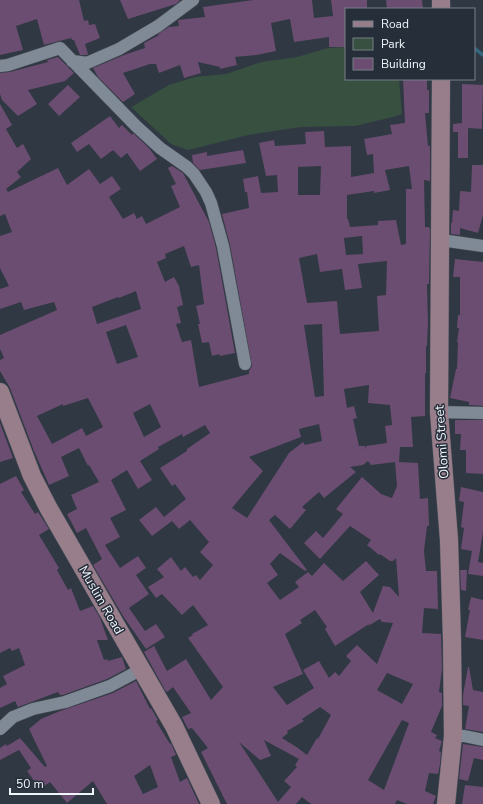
<svg xmlns="http://www.w3.org/2000/svg" width="483" height="804" viewBox="0 0 483 804" font-family="'Nunito Sans',sans-serif">
	<style>
		.green { fill: #37503f }
		.lines { fill: none; stroke-linecap: round; stroke-linejoin: round }
		.stream { stroke: #34657e; stroke-width: 3.5 }
		.building { fill: #6a4d71; fill-rule: evenodd }
		.street-casing { stroke: #505760; stroke-width: 13 }
		.secondary-casing { stroke: #505760; stroke-width: 19 }
		.street { stroke: #808996; stroke-width: 12 }
		.secondary { stroke: #987d8b; stroke-width: 18 }
		.labels { text-anchor: middle; dominant-baseline: central; stroke-width: 3; stroke-linejoin: round; paint-order: stroke }
		.street-label { font-size: 13px; fill: #f0f5fc; stroke: #262e39 }
	</style>
	<rect width="100%" height="100%" fill="#303843"/>
	<path class="green" d="M346,47V79H399L402,114L393,117L355,126L301,127L248,135L188,150L171,144L131,107L169,85L195,77L226,74L261,62L297,57L328,48Z"/>
	<g class="lines">
		<path class="stream" d="M474,48L483,55"/>
	</g>
	<path class="building" d="M0,0H79L84,21L88,20L89,25L95,24L100,38L85,44L88,54H89L86,55H80L74,40H72L71,38L44,45L37,19L16,26L23,50L0,55Z
		M120,0H180L176,4L128,19Z
		M253,0H312L314,18L333,16L331,0H367V9H346V47H329V37L294,42L290,19L271,23L276,51L256,55L235,57L237,65L220,69V67L198,62L201,73L184,78L180,65L159,73L156,64H150L123,73L135,94L123,102L98,77L93,68L124,55L145,48L144,43L159,35L158,34L169,27L179,26L178,20L205,17L203,7Z
		M386,0H422L423,9H387Z
		M58,57L74,73L65,81L28,90L37,104L18,116L2,100L0,94V73L10,72L48,62L47,60Z
		M403,79H427V90H429V113H425L428,146H430V181L424,180L425,227H429L430,230L429,284H427L428,324L427,346H426V373H425V416L411,417L413,447H400L399,462L418,463L420,499L428,498L429,526H427L424,551L426,571H437L438,609L424,608L422,633L441,634L442,669L439,692L442,693V706L431,732L437,735L435,738L442,741L439,751L441,752L440,764L438,774L429,773L425,791L436,796L433,804H407L397,800L395,804H311L302,797L296,804H227L201,752L208,748L192,728L188,729L182,717L191,713L173,687L167,692L165,690L144,652L154,646L167,671L186,659L211,700L223,687L188,638L193,635L192,634L208,625L193,605L182,615L162,594L156,598L148,587L164,577L157,569L171,557L181,571L185,567L193,577L196,575L200,580L213,565L200,552L209,542L190,520L179,529L172,521L152,536L139,520L156,507L164,517L186,499L175,484L172,486L160,468L187,451V449L210,433L205,425L183,437L182,434L158,447L159,449L140,461L152,480L138,489L127,470L111,480L126,510L110,518L120,537L105,545L120,568L138,556L146,568L136,575L149,594L129,608L145,631L156,624L165,637L146,649L123,616L93,565L102,559L86,528L77,533L67,514L77,509L71,495L99,482L89,465L88,466L79,448L61,457L69,476L49,485L34,451L10,388L0,371V360L4,358L0,349V335L57,310L54,302L24,310L21,302L0,309V289L9,286L0,268V236L12,232L5,214L0,216V104L12,125L6,129L17,148L23,144L31,159L17,172L21,177L6,189L8,192L58,168L67,185L89,169L100,184L112,176L121,189L109,197L123,219L134,213L137,219L142,216L146,224L180,207L171,186L176,184L168,168L172,166L183,173L209,222L216,248L235,353L220,356L219,354L212,356L209,342L202,343L198,324H200L196,306L204,304L199,265L191,267L184,246L165,254L166,258L157,262L165,282L174,277L179,286L183,305L177,307L181,323L176,324L182,342L191,340L199,387L249,374V371L252,366L230,245L222,214L249,208L247,192H245L243,179L258,176L261,193L278,192L277,175L266,176L259,143L274,140L275,146L306,144L305,132L324,131L325,147L351,146V177L374,173L373,154L367,155L364,139L392,134L390,125L405,123ZM321,166L320,195H298V167ZM409,166L412,189H406V244L401,245L396,220L378,221V225L350,227L348,219H347V195L374,191V193L390,190L385,170ZM362,236L363,254L346,255L344,238ZM317,254L320,272L342,269L345,290L362,288L358,264L387,261L386,295L377,296L379,331L340,334L337,301L307,303L299,258ZM136,291L141,309L97,324L92,307L118,297L119,298ZM322,324L324,396L315,397L304,325ZM126,325L138,357L117,364L106,332ZM369,385L368,403L390,405L392,425L385,426L387,443L366,446V450L365,446H359L353,419L357,418L354,406L347,408L344,389ZM88,398L103,427L86,436L82,428L52,444L37,416L63,404V406ZM150,404L161,427L144,437L133,413ZM319,424L322,441L305,445L303,442L289,453L247,518L232,508L263,471L249,457L301,437L299,429ZM368,461L371,465L395,462L397,486L392,498L381,494L362,477L336,509L343,514L323,538L316,531L304,543L320,559L350,526L371,540L367,545L379,555L380,554L390,561H393L396,558L399,597L390,587L383,586L373,613L360,592L379,575L366,561L343,581L324,563L312,576L308,572L295,582L299,587L280,600L267,583L278,575L270,564L280,553L305,571L307,570L269,520L275,515L290,529L306,510L302,507L319,492L324,498L356,472L350,467L363,465ZM315,610L327,627L325,629L335,646L369,624L368,626L380,619L382,622L393,623L377,664L357,645L346,656L351,661L339,676L335,672L329,678L319,661L303,670L314,688L287,705L273,687L303,674L285,634L302,623L300,620ZM387,673L413,684L402,704L377,690ZM320,707L331,715L318,739L317,738L307,755L298,748L282,738L288,733L287,731L304,721L302,719ZM402,720L409,723L384,790L368,780ZM264,740L299,759L295,765L297,767L284,781L291,787L278,802L239,742L260,760L271,756Z
		M462,84L483,85L482,129L468,128V158H458V132H453V124L462,123Z
		M68,85L80,97L59,116L48,104Z
		M110,116L119,128L122,125L132,135L133,133L149,148L157,159L140,171L127,153L121,158L113,150L101,159L89,144L77,152L71,143Z
		M243,150L246,163L200,170L193,163L192,155L207,152V156Z
		M472,165H483V215L478,233L460,228V235L451,234V223H452L453,210L459,211L460,191L471,192Z
		M455,259L483,262V406L469,405V402L450,398L456,369H457L458,342H457L459,328H457L458,315H460V277H453Z
		M455,420H483V474L466,473V450H460L461,434H455Z
		M0,423L13,458L0,462Z
		M16,476L24,490L21,492L35,514L38,512L49,529L39,535L59,568L57,570L68,590L71,588L80,611L93,606L100,618L108,640H97L104,660L107,659L108,661L122,657L126,669L107,679L63,695H60L58,692L18,707L15,701L0,708V688L7,684L3,676L25,665L19,648L12,651L10,648L0,653V484Z
		M461,487L483,492V532L478,562L483,563V576L468,574L472,551L461,549L464,528L461,527L464,502L459,501Z
		M460,570H467L466,591L461,590Z
		M471,597L483,600V640L465,637L470,610H468Z
		M468,667H469L473,690L483,692V732L465,729L469,706L463,705V695Z
		M136,681L150,709L151,708L158,720L156,721L170,744L171,743L176,755L171,757L180,782L187,778L199,804H107L93,781L67,803L50,782L40,789L27,771L31,768L19,750L0,760V748L6,744L7,746L20,738L45,767L47,766L29,729L41,719L60,711L113,693ZM150,765L158,787L143,794L134,776Z
		M463,744L483,747V760L474,758L468,781L459,779Z
		M465,785L483,787V804H462Z"/>
	<g class="lines">
		<defs>
			<path id="street" d="M72,61L87,63L119,49L158,26L193,0
				M0,66L8,65L60,48L136,126L160,148L187,167L194,174L206,192L211,203L223,246L245,364
				M441,240L483,246
				M439,412L483,413
				M0,729L13,717L33,709L65,702L110,686L142,669
				M453,736H464L483,740"/>
			<path id="secondary" d="M441,9V0
				M441,79L439,412L449,540L452,640L453,736L446,804
				M0,392L32,476L49,509L174,726L211,804"/>
		</defs>
		<use href="#street" class="street-casing"/>
		<use href="#secondary" class="secondary-casing"/>
		<use href="#street" class="street"/>
		<use href="#secondary" class="secondary"/>
	</g>
	<g class="labels">
		<g class="street-label">
			<text transform="translate(442 442) rotate(-94)">Olomi Street</text>
			<text transform="translate(101 600) rotate(60)">Muslim Road</text>
		</g>
	</g>
	<rect x="345" y="8" width="130" height="72" fill="#262e39" stroke="#777e87"/>
	<rect x="353" y="21" width="20" height="6" fill="#987d8b" stroke="#777e87"/>
	<text x="381" y="28" font-size="12" fill="#f0f5fc">Road</text>
	<rect x="353" y="38" width="20" height="12" fill="#37503f" stroke="#777e87"/>
	<text x="381" y="48" font-size="12" fill="#f0f5fc">Park</text>
	<rect x="353" y="58" width="20" height="12" fill="#6a4d71" stroke="#777e87"/>
	<text x="381" y="68" font-size="12" fill="#f0f5fc">Building</text>
	<path d="M10 788v6h83v-6" fill="none" stroke="#f0f5fc" stroke-width="2"/>
	<text x="16" y="788" font-size="12" fill="#f0f5fc" stroke="#262e39" stroke-width="3" paint-order="stroke">50 m</text>
</svg>
